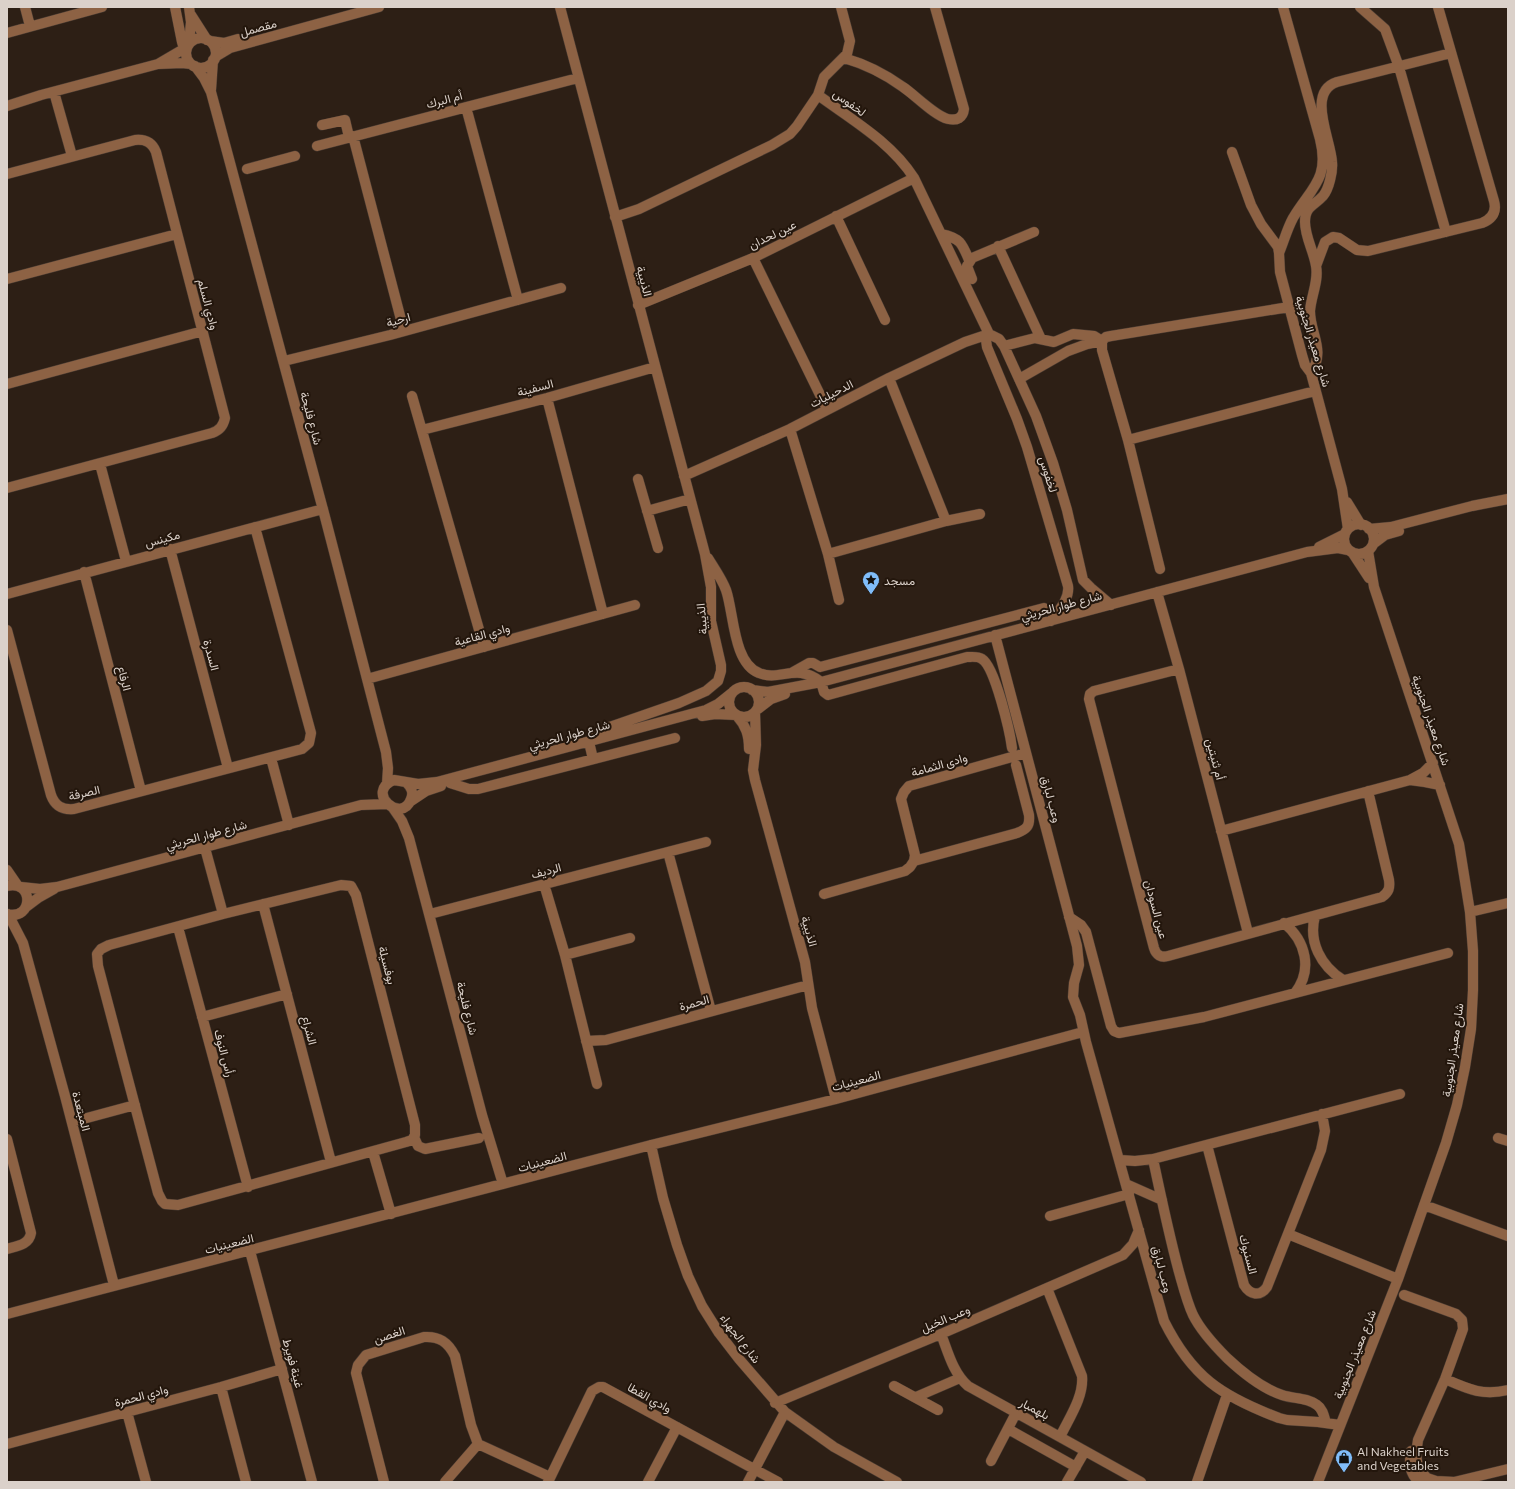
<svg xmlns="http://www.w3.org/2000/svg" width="1515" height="1489" viewBox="0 0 1515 1489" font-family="Commissioner,Vazirmatn,sans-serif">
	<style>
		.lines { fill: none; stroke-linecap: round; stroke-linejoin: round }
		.minor-casing { stroke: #493b32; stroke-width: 11 }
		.minor { stroke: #8d6244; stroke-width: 10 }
		.labels { text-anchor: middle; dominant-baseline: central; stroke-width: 4; stroke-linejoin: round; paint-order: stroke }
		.street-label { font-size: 12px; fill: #dbd1ca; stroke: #23160c }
		.poi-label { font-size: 12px; fill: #dbd1ca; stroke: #23160c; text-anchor: start }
	</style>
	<rect width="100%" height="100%" fill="#2d1f15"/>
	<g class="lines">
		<defs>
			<path id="minor" d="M25,7L30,26
				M175,7L182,42L186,55
				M189,7L191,22L189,43
				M560,7L705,554L711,587V621L721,665V671L718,681L706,691L679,703L607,728L597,734L589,742L593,759
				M1360,7L1385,29L1399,67L1446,232
				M191,15L207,40
				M7,33L102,7
				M186 53a15 15 0 1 1 30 0a15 15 0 1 1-30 0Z
				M210,41L224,43L238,39
				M215,57L230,48L379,7
				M844,58C865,64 885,74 903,87C915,95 935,116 948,119C957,121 963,118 964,109L935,7
				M158,64L187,47
				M195,66L204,78L211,92L325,517L386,752L388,768L387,784
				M211,90L213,60
				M54,92L72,156
				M818,95C852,120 891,142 914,178L989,334L999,339L1004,346L1036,416L1053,463L1067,510L1083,580L1091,588L1111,605
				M7,106L41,95L158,64L182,63L191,64
				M466,107L518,300
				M322,125L345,120L349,137
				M353,136L404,331
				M317,146L578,78
				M1232,152L1251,205L1261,224L1278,247L1279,253L1280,272L1302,355L1305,365L1311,373L1342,489L1348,529
				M247,169L295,156
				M7,174L135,140C145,139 152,142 156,152L225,418C223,426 220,430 212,433L7,488
				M836,216L885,320
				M615,217L639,209L772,145L790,134L797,126L818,95L824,77L847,54L850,41L841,7
				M941,234C960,238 962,243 969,260
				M998,246L1041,339
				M1279,253C1284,241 1287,229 1293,218C1311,188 1330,179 1320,139L1283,7
				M753,258L827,409
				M1316,266L1325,242L1333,237L1339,238L1357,250L1368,251L1482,223C1492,219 1497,212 1494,201L1438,7
				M7,279L177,234
				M972,279L967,266L972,258L1034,232
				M638,305L753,258L914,178
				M989,334L986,340L987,347L1017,419L1027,447L1068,586C1070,599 1058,611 1051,621
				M1004,346L1035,338L1054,342L1073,334L1094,336L1102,341
				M284,361L390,335L561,288
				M1311,373C1326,350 1310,334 1310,311C1311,296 1319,281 1316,266C1314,252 1305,237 1305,222C1305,206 1314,206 1323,196C1329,189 1333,171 1332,162C1331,140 1306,92 1337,82L1451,53
				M889,378L946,521
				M1019,379L1068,351L1087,344L1102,341
				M7,384L203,331
				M412,396L484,647
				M547,398L603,614
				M790,429L828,554L839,600
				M422,430L547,398L655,367
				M1128,440L1315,391
				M100,464L126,561
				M684,476L790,429L889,378L965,342L989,334
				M638,479L658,548
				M1347,502L1361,525
				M647,511L690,499
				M1344 539a15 15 0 1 1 30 0a15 15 0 1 1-30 0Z
				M1369,529L1391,527L1472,506L1508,499
				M1373,544L1385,535L1399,531
				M1319,547L1345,534
				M170,549L228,768
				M1352,552L1369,578
				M828,554L946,521L980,514
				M708,558C714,568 722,579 726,590C734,613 733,663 759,673C780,682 796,662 821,682
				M1160,569L1128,440L1102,350V341L1106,337L1111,336L1289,307
				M84,572L141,791
				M1157,592L1179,669L1248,933
				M7,594L323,509
				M7,630L51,795C55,806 62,810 74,809L302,749L309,743L311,733L255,527
				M995,635L1077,946L1079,965L1074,983L1073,997L1080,1015L1086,1042L1164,1321C1192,1377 1221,1396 1279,1418L1287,1420L1318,1422L1340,1425
				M1179,669L1094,691L1090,694L1089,699L1154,948C1156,955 1161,958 1168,956L1382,897C1389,892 1390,888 1389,880L1368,791
				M793,672L809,663H813L820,667L1044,608
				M367,679L635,605
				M821,682L824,692L828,695L967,657C972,657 978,656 982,659C995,667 1010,732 1012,748
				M729 702a15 15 0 1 1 30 0a15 15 0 1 1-30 0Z
				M752,690L768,692L821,682L1307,552L1338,548L1348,550
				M758,709L771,699L785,694
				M755,712L756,745L753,770L755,780L805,962L812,1008L836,1099
				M702,716L715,714L736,715
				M737,716C746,726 749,735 749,749
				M271,758L289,825
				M1410,780L1425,782L1440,785
				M406,782C411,787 414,792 411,799C402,825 364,792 394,780L418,784L437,782L706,710L718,704L733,692
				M450,783L469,789H478L675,738
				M411,801L426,791L441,786
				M393,808L402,821L409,838L482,1115L503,1184
				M1221,831L1410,780L1423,773L1433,763
				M205,848L223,914
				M668,852L711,1011
				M914,861L1017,833C1027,829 1030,826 1029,815L1016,765
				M7,870L18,886
				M544,884L565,955L597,1084
				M341,885L351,886L356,895L415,1125V1135L412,1140L406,1142L178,1205L165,1204L162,1201L158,1193L98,966L97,954L101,949L109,945L223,914Z
				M7,886C34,879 34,921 7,914
				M21,887L40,889L57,887L361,805L387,804
				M824,894L905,871L910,867L914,861L915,855L901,799L904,792L909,786L1026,753
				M263,904L331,1162
				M26,907L38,898L54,889
				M1470,912L1508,903
				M8,914L23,943L65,1096L114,1285
				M430,914L706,842
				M1315,916C1308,942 1321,966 1343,980
				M1069,917L1081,925L1086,932L1111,1026L1114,1031L1119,1033L1204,1017L1448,953
				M1284,923C1306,941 1313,970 1295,993
				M178,927L248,1187
				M565,955L630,938
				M202,1017L287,994
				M586,1041L606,1040L808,985
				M72,1122L135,1105
				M414,1137L418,1146L425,1149L479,1138
				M1498,1138L1508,1141
				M7,1139L31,1233C29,1245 17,1246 7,1249
				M651,1145L663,1198L677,1245L688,1276L702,1306L719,1333L739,1359L785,1412L834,1447L897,1482
				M1207,1145L1244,1285C1250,1295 1260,1297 1267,1287L1321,1150L1325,1131L1322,1114
				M373,1152L391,1214
				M1153,1159C1161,1197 1169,1235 1179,1272C1183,1286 1187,1302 1193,1315C1201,1331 1214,1345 1227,1358C1243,1373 1261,1388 1282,1395C1293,1399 1307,1397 1317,1405C1323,1409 1324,1416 1326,1423
				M1120,1160L1135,1161L1153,1159L1400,1094
				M1126,1184L1162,1200
				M1424,1205L1508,1236
				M1050,1216L1129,1194
				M1288,1234L1398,1279
				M250,1251L312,1482
				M1047,1288L1082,1376C1084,1397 1069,1418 1060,1437
				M1404,1295L1456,1314L1462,1320L1463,1329L1445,1379L1418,1440L1416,1454L1418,1468L1427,1478L1436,1481L1455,1482
				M7,1314L651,1145L836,1099L1083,1032
				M941,1334C948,1352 953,1373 968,1386L1141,1482
				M1445,1379C1468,1389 1482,1396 1508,1390
				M894,1386L938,1410
				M221,1387L246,1482
				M916,1397L960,1378
				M775,1403L941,1334L1123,1255L1133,1244L1139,1230
				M127,1412L146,1482
				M1008,1429L1076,1467
				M7,1444L221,1387L282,1369
				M478,1444L550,1477
				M1411,1451C1409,1463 1409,1473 1419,1482
				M991,1461L1016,1413
				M384,1482L356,1373L358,1365L366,1355L424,1337C439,1336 448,1342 455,1356L471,1425L478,1444
				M445,1482L478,1444
				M548,1482L592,1391L599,1387H603L778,1482
				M648,1482L677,1427
				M748,1482L785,1412
				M1067,1482L1085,1451
				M1197,1482L1227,1395
				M1318,1482L1398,1279L1446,1143L1457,1105L1465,1067L1471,1029L1473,990V951L1470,912L1459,844L1374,587L1368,551
				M1454,1482L1508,1469"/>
		</defs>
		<use href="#minor" class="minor-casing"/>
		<use href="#minor" class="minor"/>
	</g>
	<defs>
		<symbol id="sight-pin" viewBox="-11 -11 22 30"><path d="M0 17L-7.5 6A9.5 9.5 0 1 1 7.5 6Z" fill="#80bdfa" stroke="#23160c"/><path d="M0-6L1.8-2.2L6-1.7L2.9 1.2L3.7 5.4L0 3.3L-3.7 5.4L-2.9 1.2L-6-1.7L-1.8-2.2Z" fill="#111"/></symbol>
		<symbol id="shop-pin" viewBox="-11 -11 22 30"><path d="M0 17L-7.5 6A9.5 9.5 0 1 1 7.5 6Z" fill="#80bdfa" stroke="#23160c"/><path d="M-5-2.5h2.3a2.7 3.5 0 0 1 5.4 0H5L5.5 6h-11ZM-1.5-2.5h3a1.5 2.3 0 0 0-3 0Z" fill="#111"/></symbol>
	</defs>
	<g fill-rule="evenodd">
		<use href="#sight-pin" x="861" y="570" width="20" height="27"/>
		<use href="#shop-pin" x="1334" y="1448" width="20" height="27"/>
	</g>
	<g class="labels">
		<g class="street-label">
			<text transform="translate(258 27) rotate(-15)">مقصمل</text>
			<text transform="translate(444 99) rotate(-15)">أم البرك</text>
			<text transform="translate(850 102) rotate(36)">لخفوس</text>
			<text transform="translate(772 234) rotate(-26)">عين لحدان</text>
			<text transform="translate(645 281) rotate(75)">الذيبية</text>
			<text transform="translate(209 304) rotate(75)">وادي السلم</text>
			<text transform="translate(398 319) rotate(-15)">ارحية</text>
			<text transform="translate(1314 341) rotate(73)">شارع معيذر الجنوبية</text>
			<text transform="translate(535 387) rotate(-15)">السفينة</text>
			<text transform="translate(831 393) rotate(-27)">الدحيليات</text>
			<text transform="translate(312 418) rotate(75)">شارع فليحة</text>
			<text transform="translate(1049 474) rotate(73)">لخفوس</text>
			<text transform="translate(162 538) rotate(-15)">مكينس</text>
			<text transform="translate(1061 605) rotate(-15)">شارع طوار الحريثي</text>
			<text transform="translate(701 619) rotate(-95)">الذيبية</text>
			<text transform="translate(482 634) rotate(-15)">وادي القاعية</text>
			<text transform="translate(212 655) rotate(75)">السدرة</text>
			<text transform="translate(125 678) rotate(75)">الرفاع</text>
			<text transform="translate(1432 720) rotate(71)">شارع معيذر الجنوبية</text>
			<text transform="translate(569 734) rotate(-15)">شارع طوار الحريثي</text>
			<text transform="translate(1216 759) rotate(75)">أم ثنيتين</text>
			<text transform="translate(939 764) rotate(-16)">وادى الثمامة</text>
			<text transform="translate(84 792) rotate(-13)">الصرفة</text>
			<text transform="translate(1052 799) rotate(75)">وعب لبارق</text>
			<text transform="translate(206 834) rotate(-15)">شارع طوار الحريثي</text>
			<text transform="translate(546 870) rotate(-15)">الرديف</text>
			<text transform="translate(1157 909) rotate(75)">عين السودان</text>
			<text transform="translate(810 931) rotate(74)">الذيبية</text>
			<text transform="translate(388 965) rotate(75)">بوفسيلة</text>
			<text transform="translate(694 1002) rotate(-15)">الحمرة</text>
			<text transform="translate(468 1008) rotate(76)">شارع فليحة</text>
			<text transform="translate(310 1030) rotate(75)">الشراع</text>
			<text transform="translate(1452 1050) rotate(-82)">شارع معيذر الجنوبية</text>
			<text transform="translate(225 1053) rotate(75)">رأس النوف</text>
			<text transform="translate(856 1080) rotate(-15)">الضعينيات</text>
			<text transform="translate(82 1111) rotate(75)">المبتعدة</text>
			<text transform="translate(542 1161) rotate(-15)">الضعينيات</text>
			<text transform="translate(229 1243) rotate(-14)">الضعينيات</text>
			<text transform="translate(1249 1254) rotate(75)">السنبوك</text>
			<text transform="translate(1163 1269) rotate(75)">وعب لبارق</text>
			<text transform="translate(945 1318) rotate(-23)">وعب الخيل</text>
			<text transform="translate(389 1334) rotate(-18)">الغصن</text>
			<text transform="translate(741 1338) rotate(53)">شارع الجهراء</text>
			<text transform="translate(1354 1354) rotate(-68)">شارع معيذر الجنوبية</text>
			<text transform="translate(294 1363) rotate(75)">غينة فويرط</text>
			<text transform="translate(141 1395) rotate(-15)">وادي الحمرة</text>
			<text transform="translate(650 1397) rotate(29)">وادي القطا</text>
			<text transform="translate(1035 1408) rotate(28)">بلهمبار</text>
		</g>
		<g class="poi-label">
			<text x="884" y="580">مسجد</text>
			<text x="1357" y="1451">Al Nakheel Fruits<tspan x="1357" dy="14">and Vegetables</tspan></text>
		</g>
	</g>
	<rect width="1515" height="1489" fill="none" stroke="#dbd1ca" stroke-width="16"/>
</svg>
